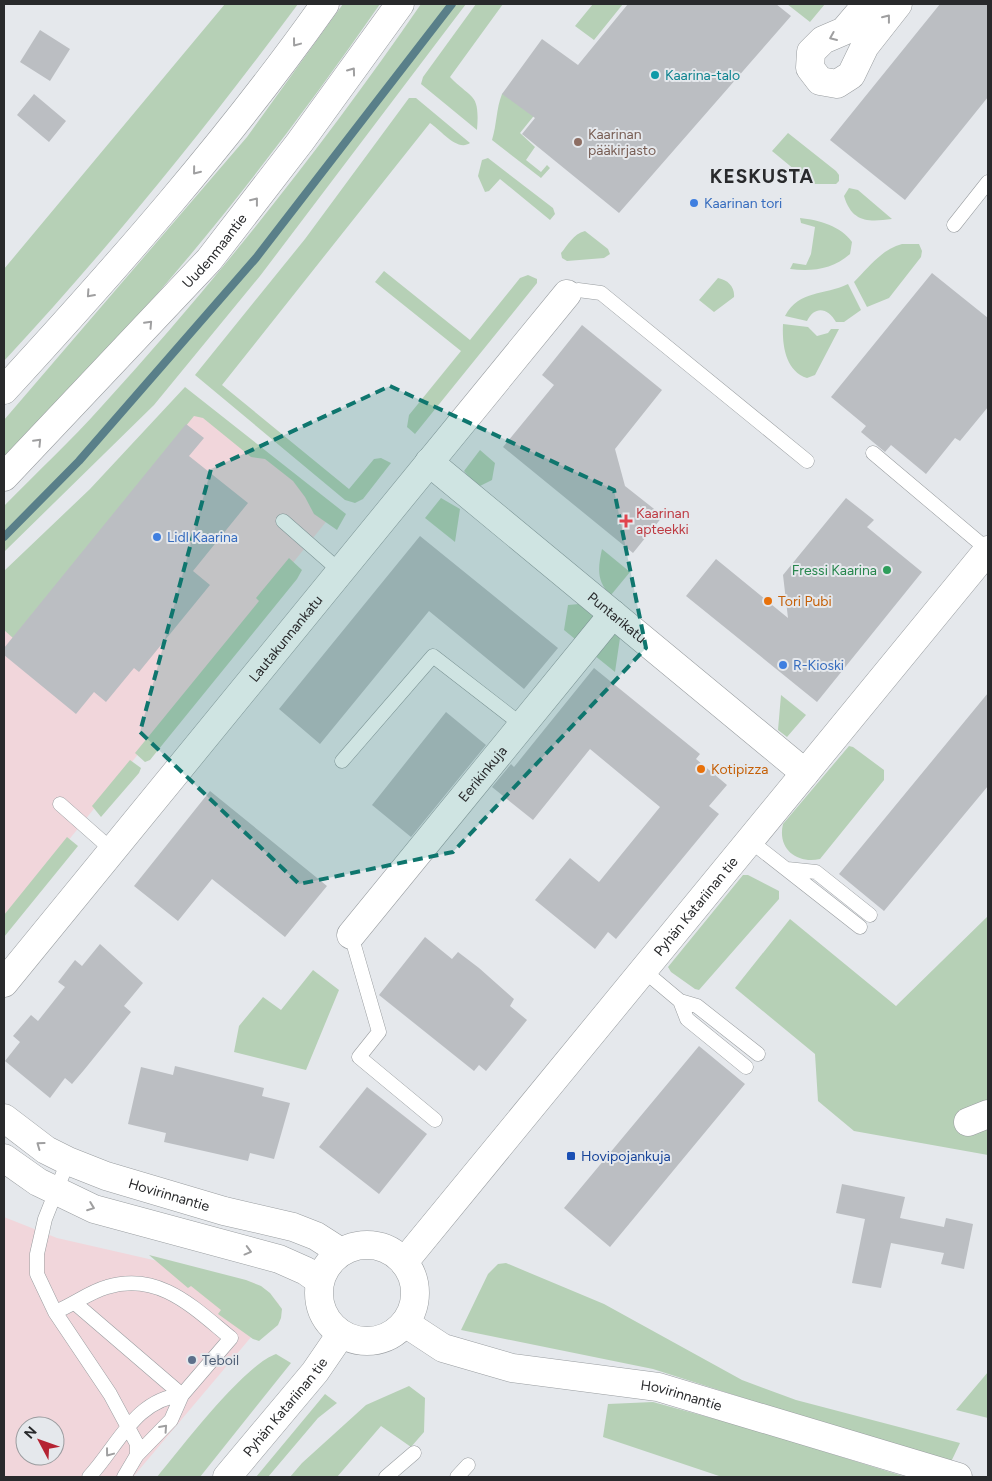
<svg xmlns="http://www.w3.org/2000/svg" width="992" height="1481" viewBox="0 0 992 1481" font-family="Figtree,sans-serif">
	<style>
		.commercial { fill: #f1d6db; fill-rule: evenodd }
		.green { fill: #b6d0b6 }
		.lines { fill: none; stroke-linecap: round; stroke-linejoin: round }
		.stream { stroke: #597f89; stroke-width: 8 }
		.building { fill: #bbbec2 }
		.service-casing { stroke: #999da0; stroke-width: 15 }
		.minor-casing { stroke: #999da0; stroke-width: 29 }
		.tertiary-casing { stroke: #999da0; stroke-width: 29 }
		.secondary-casing { stroke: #999da0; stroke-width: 29 }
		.service { stroke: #fff; stroke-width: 14 }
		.minor { stroke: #fff; stroke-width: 28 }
		.tertiary { stroke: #fff; stroke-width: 28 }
		.secondary { stroke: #fff; stroke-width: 28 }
		.oneway { stroke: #9f9fa0 }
		.marked { fill: #0f766e; fill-opacity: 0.2; stroke: #0f766e; stroke-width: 4; stroke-dasharray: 10 6; stroke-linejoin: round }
		.culture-dot { fill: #0f9aa8; stroke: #e5e8ec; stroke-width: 2 }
		.education-dot { fill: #8d6e63; stroke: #e5e8ec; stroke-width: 2 }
		.shop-dot { fill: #3f7fe0; stroke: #e5e8ec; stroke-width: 2 }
		.health-dot { fill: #e0444e; stroke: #e5e8ec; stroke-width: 2 }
		.leisure-dot { fill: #2e9e5b; stroke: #e5e8ec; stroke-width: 2 }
		.food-dot { fill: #e8710a; stroke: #e5e8ec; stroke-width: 2 }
		.transit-dot { fill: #1a4fb4; stroke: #e5e8ec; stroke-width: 2 }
		.service-dot { fill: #5c6f8a; stroke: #e5e8ec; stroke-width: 2 }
		.labels { text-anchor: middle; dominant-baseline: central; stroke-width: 4; stroke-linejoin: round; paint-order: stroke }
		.culture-label { font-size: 14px; fill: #0d838f; stroke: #e5e8ec; text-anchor: start }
		.education-label { font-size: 14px; fill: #785e54; stroke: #e5e8ec; text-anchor: start }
		.shop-label { font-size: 14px; fill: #366cbe; stroke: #e5e8ec; text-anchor: start }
		.street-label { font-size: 14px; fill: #292a2c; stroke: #e5e8ec }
		.health-label { font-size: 14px; fill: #be3a42; stroke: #e5e8ec; text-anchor: start }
		.leisure-label { font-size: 14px; fill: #27864d; stroke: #e5e8ec; text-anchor: end }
		.food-label { font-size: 14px; fill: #c56008; stroke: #e5e8ec; text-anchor: start }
		.transit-label { font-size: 14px; fill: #164399; stroke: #e5e8ec; text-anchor: start }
		.service-label { font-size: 14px; fill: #4e5e75; stroke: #e5e8ec; text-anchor: start }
		.district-label { font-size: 19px; font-weight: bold; letter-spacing: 1px; fill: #292a2c; stroke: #e5e8ec }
	</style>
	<rect width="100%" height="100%" fill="#e5e8ec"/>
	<path class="commercial" d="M202,404L334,512L4,920V615Z
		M4,1217L57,1238L254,1283L279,1304L133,1477H4ZM25,1426H55V1456H25Z"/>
	<path class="green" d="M225,4H298C206,128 109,248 4,361V269Z
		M343,4H380C292,131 196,255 91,368C62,399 33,428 4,458V420L247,137Z
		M421,4H466L260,276L154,405L4,552V506C36,473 71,441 102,406C217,280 324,145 421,4Z
		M476,4H503L450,77C472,100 480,92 477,130L421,84L423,77Z
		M593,4H623L594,40L575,26Z
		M787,4H825L810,22Z
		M575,65L520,133L535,147L526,160L541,172L547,165L550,168L541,178L492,140C497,124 496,109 502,94Z
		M409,98H416L470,143C457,152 441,130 430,123L222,385L349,489L374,459L381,458L391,463L363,499L355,503L345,500L195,375L305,239Z
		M788,133L836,171L839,175V181L836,184H812L772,151Z
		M488,158L553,208L555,214L550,220L500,179L489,191L485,192L478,176L482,160Z
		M849,188L858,190L892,219C869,222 852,223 844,196Z
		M800,218C819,220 841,226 852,242L850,254C833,269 812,272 790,269L793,263L806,265L811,254L815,227L801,223Z
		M585,231L608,249L610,254L604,258L567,261L562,258L561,253C568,245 573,234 585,231Z
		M902,244H919L922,251L921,257L889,298L867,307L854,282C868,268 882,249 902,244Z
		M384,271L470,340L520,278L528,275L537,279V283L415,434L407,427L409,415L461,351L375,282Z
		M718,278C728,280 735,287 734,297L714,312L699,300Z
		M848,284L861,310L844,322H836C828,308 815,305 807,321L785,316C800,289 824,296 848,284Z
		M783,324L808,327L817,336L828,333L831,329H839L815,375L807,378C785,371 782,344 783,324Z
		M185,387L346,514L337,530L314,514L305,497L293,481L265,459L251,457L203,418L194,416L13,638L4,630V571L90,489Z
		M480,450L495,463L492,480L478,487L464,471Z
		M441,498L460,509L455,542L425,518Z
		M602,549L630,572L611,595C596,582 598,567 602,549Z
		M289,558L302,570L297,579L150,760L145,762L135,753L259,601L256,598Z
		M579,604L594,617L575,639L564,630L568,605Z
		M612,632L620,638L615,672L594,655Z
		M781,695L806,715L787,737L778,730Z
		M849,746L853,747L884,770V780L820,859C797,864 777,849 783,824Z
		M130,760L141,768L139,773L101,817L92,806Z
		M67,837L78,846L4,937V915Z
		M743,875H748L779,891V899L699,990L695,989L671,972L668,967Z
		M988,916V1155L854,1131L818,1101L815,1054L735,988L790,919L896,1006Z
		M313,970L339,990L306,1070L234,1052L239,1026L263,997L281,1010Z
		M149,1255L246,1280L261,1286L270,1293L282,1309L281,1318L278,1325L259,1341L253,1339L218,1314L221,1310L191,1286L188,1288Z
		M506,1263L604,1304L742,1380L796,1400L960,1443L950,1464L653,1369L461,1330L488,1274L498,1264Z
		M276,1354L291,1363L200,1477H157C181,1448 244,1365 276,1354Z
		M988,1372V1418L956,1410Z
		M409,1386L425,1398L424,1432L411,1447L381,1426L337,1477H290L302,1463L366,1405Z
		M325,1394L337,1403L318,1418L268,1477H256Z
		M653,1402L748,1428L906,1477H722L603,1437L608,1404Z"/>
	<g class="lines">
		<path class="stream" d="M4,537L79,461L256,258L452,4"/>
	</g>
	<path class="building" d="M628,4H776L791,16L619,213L522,134L535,118L502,94L542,39L578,65Z
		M940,4H988V97L905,200L830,140Z
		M40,30L70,49L50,81L20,62Z
		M34,94L66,121L49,142L17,115Z
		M932,273L988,318V407L960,441L955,438L926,474L891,445L885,452L861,432L866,426L831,397Z
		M582,325L662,390L615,449L625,486L663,516L633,553L503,447L554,385L542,375Z
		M186,424L204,438L189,456L248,503L193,571L210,585L139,672L134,668L106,702L94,692L76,714L4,655V648Z
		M846,498L874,520L867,527L922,572L817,702L686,596L716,559L788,618L783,575Z
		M420,536L558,648L524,689L429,611L320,744L279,709Z
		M594,668L700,754L696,759L727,785L709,806L719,814L616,939L608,932L595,949L535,900L570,858L599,882L660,807L590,749L533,820L492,787L511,764L514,767Z
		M988,693V786L884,911L839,874Z
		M446,712L486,745L411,837L372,805Z
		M210,791L327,886L285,937L212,879L178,921L134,886Z
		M425,937L452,959L458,952L479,968L514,999L510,1006L527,1020L486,1071L479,1065L474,1071L379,995Z
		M100,944L143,983L124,1006L131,1012L84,1070L72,1084L65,1078L50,1098L5,1061L20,1042L13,1036L31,1015L38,1021L65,987L58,982L75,960L82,966Z
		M699,1046L745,1084L610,1247L564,1208Z
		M175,1066L264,1088L262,1096L290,1103L274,1159L250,1153L248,1161L204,1151L164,1142L166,1133L128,1124L141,1067L173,1075Z
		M367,1087L427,1134L379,1194L319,1147Z
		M842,1184L905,1197L900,1218L944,1227L946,1218L973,1224L964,1269L941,1264L944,1253L891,1243L881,1288L852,1283L865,1219L836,1213Z"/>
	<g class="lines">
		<defs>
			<path id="service" d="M954,225L988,182
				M567,294L578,290L601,293L807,461
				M873,453L988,550
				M283,521L340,571
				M342,761L433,656L522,725
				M60,804L112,850
				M749,840L860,927
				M787,869L816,872L870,915
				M351,935L379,1032L359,1057L435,1120
				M643,970L680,1001L697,1006L758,1054
				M680,1001L687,1019L746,1067
				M68,1161L45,1219L37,1254V1274L55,1312L110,1394L137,1444V1455
				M76,1304L182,1395
				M55,1312C73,1305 89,1292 107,1287C159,1271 194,1308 231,1338L182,1395L171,1420L137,1455L124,1477
				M89,1477C118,1446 135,1399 182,1395
				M386,1477L414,1453
				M457,1477L468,1465"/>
			<g id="minor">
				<path d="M867,4L844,31L823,40L811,52L810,68L820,81L837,84L851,75L865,46L898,4"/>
				<path id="s1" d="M429,462L805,773"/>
				<path id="s2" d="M351,935L613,614"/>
				<path id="s3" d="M4,983L567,294"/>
				<path d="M968,1122L988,1114"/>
			</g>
			<g id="tertiary">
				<path id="s4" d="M4,1118L46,1150L68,1161L106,1176L224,1211L293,1227L316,1236L341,1252"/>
				<path d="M4,1158L38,1182L94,1209L279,1259L306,1271L320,1281"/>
				<circle cx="367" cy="1293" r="48"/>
				<path id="s5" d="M404,1262L988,550"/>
				<path id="s6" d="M405,1323L443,1348L512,1368L658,1387L958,1477"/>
				<path id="s7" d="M227,1477L315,1372L341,1334"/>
			</g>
			<g id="secondary">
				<path d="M4,390C117,267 228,141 325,4"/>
				<path id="s8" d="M4,477L209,260L300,142L400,4"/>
			</g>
		</defs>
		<use href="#service" class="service-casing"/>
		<use href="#minor" class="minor-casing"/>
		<use href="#tertiary" class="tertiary-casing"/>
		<use href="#secondary" class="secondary-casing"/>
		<use href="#service" class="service"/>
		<use href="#minor" class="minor"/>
		<use href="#tertiary" class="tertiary"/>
		<use href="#secondary" class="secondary"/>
	</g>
	<defs><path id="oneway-chevron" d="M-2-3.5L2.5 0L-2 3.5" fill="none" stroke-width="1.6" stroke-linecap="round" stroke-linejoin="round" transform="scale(1.25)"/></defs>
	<g class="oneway">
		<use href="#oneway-chevron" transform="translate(887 18) rotate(-52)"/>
		<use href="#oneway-chevron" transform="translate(833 37) rotate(157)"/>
		<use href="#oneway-chevron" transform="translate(296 43) rotate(127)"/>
		<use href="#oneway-chevron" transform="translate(352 71) rotate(-54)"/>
		<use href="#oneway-chevron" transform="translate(196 171) rotate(129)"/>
		<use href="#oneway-chevron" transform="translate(255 201) rotate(-52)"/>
		<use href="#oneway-chevron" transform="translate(90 294) rotate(132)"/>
		<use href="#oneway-chevron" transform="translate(149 324) rotate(-47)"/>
		<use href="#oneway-chevron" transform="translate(38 442) rotate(-46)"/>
		<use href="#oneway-chevron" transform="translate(40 1145) rotate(-144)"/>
		<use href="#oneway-chevron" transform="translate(91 1207) rotate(21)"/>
		<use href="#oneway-chevron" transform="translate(248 1251) rotate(15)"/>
		<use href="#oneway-chevron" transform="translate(164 1428) rotate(-48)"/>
		<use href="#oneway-chevron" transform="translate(109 1453) rotate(127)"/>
	</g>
	<path class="marked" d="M390,386L614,490L646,648L453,852L299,884L140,732L211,469Z"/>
	<circle class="culture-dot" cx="655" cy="75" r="5"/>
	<circle class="education-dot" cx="578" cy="142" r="5"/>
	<g class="shop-dot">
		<circle cx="694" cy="203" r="5"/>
		<circle cx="157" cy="537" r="5"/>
		<circle cx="783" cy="665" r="5"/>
	</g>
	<path class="health-dot" d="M623.5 513.5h5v5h5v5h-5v5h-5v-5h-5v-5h5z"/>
	<circle class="leisure-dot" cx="887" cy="570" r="5"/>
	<g class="food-dot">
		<circle cx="768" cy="601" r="5"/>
		<circle cx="701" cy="769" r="5"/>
	</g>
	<rect class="transit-dot" x="566" y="1151" width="10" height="10" rx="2.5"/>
	<circle class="service-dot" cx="192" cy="1360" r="5"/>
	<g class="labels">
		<g class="culture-label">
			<text x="665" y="75">Kaarina-talo</text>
		</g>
		<g class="education-label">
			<text x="588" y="134">Kaarinan<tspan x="588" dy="16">pääkirjasto</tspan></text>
		</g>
		<g class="shop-label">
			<text x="704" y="203">Kaarinan tori</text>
			<text x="167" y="537">Lidl Kaarina</text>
			<text x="793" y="665">R-Kioski</text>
		</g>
		<g class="street-label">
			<text stroke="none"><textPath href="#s8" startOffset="309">Uudenmaantie</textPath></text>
			<text stroke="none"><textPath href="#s1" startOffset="244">Puntarikatu</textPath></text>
			<text stroke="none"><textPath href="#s3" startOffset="445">Lautakunnankatu</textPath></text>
			<text stroke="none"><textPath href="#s2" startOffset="208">Eerikinkuja</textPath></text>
			<text stroke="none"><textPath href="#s5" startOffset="460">Pyhän Katariinan tie</textPath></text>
			<text stroke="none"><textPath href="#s4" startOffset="184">Hovirinnantie</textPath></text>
			<text stroke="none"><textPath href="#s6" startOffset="289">Hovirinnantie</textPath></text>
			<text stroke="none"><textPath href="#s7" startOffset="91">Pyhän Katariinan tie</textPath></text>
		</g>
		<g class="health-label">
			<text x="636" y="513">Kaarinan<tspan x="636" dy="16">apteekki</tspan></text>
		</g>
		<g class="leisure-label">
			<text x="877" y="570">Fressi Kaarina</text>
		</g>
		<g class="food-label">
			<text x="778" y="601">Tori Pubi</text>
			<text x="711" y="769">Kotipizza</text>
		</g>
		<g class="transit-label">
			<text x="581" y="1156">Hovipojankuja</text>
		</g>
		<g class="service-label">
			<text x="202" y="1360">Teboil</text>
		</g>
		<g class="district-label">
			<text x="762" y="176">KESKUSTA</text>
		</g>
	</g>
	<rect width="992" height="1481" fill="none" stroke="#292a2c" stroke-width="10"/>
	<g transform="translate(40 1441) rotate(311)"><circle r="24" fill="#e5e8ec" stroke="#9a9c9f"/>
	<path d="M0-4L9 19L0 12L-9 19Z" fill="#b52333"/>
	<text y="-8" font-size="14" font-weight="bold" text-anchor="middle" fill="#292a2c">N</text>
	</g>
</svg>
